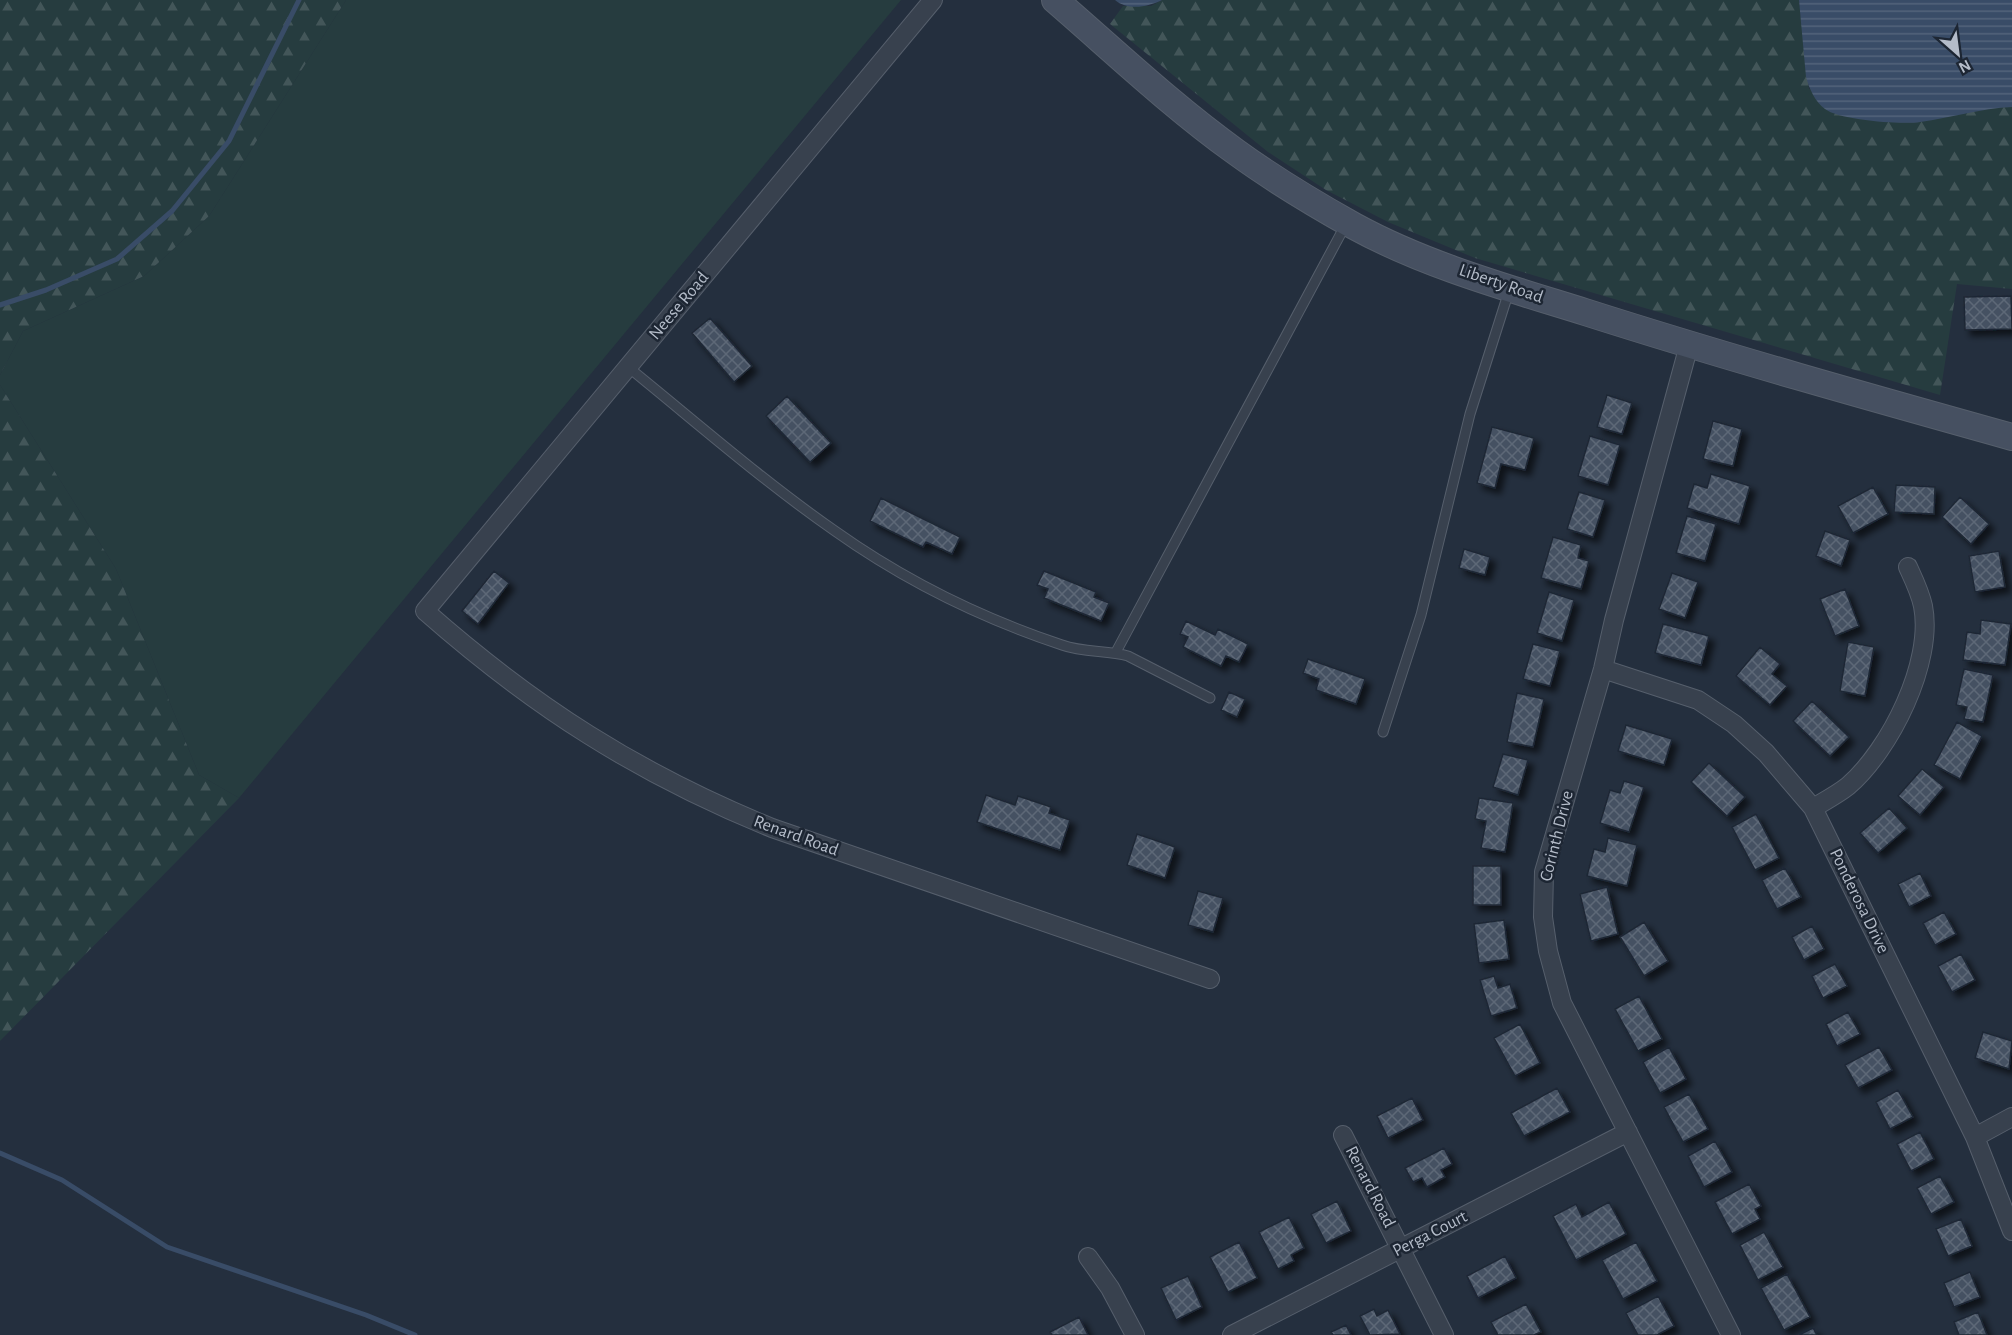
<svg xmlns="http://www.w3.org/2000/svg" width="2012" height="1335" viewBox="0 0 2012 1335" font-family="'Alegreya Sans',sans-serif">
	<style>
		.green { fill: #263c3f }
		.forest { fill: url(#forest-firs) }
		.water { fill: url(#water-rules) }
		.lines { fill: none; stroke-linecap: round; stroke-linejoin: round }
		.stream { stroke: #394c67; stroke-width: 5 }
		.building { fill: url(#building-cross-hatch); stroke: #1f2835; stroke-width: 1.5; filter: url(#shadow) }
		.lane-casing { stroke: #565f6c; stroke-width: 11 }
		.street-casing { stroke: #565f6c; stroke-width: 20 }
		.secondary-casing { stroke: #565f6c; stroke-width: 28 }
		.lane { stroke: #38414e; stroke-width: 9 }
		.street { stroke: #38414e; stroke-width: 18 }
		.secondary { stroke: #465061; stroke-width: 26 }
		.labels { text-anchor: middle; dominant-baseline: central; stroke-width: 5; stroke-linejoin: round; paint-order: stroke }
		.street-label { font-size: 18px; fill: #b4bcc9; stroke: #1d2633 }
	</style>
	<defs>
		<pattern id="forest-firs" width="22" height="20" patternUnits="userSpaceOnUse" patternTransform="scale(1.5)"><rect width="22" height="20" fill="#263c3f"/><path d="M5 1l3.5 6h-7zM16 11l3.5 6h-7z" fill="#435659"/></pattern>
		<pattern id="water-rules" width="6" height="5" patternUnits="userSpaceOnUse" patternTransform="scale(1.5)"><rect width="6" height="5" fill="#394c67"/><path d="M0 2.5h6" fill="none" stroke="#53647b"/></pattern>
		<pattern id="building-cross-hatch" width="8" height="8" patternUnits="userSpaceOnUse" patternTransform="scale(1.5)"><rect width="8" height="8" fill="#455162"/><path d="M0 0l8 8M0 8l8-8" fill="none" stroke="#5d6877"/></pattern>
		<filter id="shadow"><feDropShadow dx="5.5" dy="5.5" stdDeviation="3" flood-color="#0009"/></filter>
	</defs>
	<rect width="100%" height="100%" fill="#242f3e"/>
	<path class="green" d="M346,0H901L239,798L199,775L116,569L0,385V375L23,331L144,276L209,216Z"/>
	<path class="forest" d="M0,0H346L209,216L144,276L23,331L0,375Z
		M1162,0H1799L1809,89L1993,107H2012V289L1957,284L1940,395L1475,258L1388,222L1326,190L1268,152L1110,24L1123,6H1151Z
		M0,385L116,569L199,775L239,798L0,1041Z"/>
	<path class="water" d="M1115,0H1162C1148,7 1128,11 1115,0Z
		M1799,0H2012V107C1981,108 1951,118 1920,122C1902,125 1839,120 1825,109C1815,102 1809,88 1806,77Z"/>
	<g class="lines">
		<path class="stream" d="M0,305L46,290L117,259L172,211L229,141L299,0
			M0,1153L62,1180L167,1247L366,1315L415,1335"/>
	</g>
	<path class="building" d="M2011,296L2012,329L1965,330L1964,297Z
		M710,318L752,366L734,382L692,333Z
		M1607,395L1632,403L1622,434L1597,427Z
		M787,396L831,443L810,462L766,416Z
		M1713,421L1742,429L1733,466L1703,459Z
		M1492,427L1534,438L1525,470L1501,464L1495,488L1477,483Z
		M1590,436L1620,445L1608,485L1578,476Z
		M1711,474L1750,486L1739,524L1687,508L1694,484L1707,488Z
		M1896,485L1935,487L1934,514L1894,512Z
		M1873,487L1888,514L1853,533L1838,506Z
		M1579,492L1605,500L1593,537L1567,529Z
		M1960,497L1989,524L1971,544L1942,517Z
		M881,498L960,537L952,554L926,542L923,547L870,521Z
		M1687,516L1716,524L1705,561L1676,553Z
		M1825,531L1850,540L1841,566L1816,556Z
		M1553,537L1581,545L1578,558L1589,561L1581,589L1541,578Z
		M1464,549L1490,557L1485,575L1459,568Z
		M1999,551L2005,587L1975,592L1969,556Z
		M494,571L509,583L478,624L462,611Z
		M1044,571L1096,592L1094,597L1109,603L1101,621L1044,598L1048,589L1037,585Z
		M1672,573L1698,582L1685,618L1659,609Z
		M1845,589L1859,626L1835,636L1820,599Z
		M1549,592L1574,600L1562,641L1537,633Z
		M1981,620L2011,624L2005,665L1963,660L1967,632L1980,634Z
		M1186,621L1215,635L1218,629L1248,644L1239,662L1226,656L1221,666L1183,647L1188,637L1180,634Z
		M1663,624L1709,636L1701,665L1655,653Z
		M1848,642L1874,647L1865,696L1840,691Z
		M1533,644L1560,651L1550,686L1523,679Z
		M1760,647L1780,664L1772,674L1787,686L1770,705L1736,676Z
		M1308,659L1365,679L1356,704L1316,690L1319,679L1303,673Z
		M1964,669L1993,675L1983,722L1964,719L1967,707L1956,705Z
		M1229,692L1245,699L1237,717L1221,710Z
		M1517,693L1544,699L1533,747L1507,742Z
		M1812,701L1849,737L1830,756L1793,721Z
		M1957,722L1982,736L1960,779L1934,765Z
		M1626,725L1672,739L1664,765L1618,751Z
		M1503,754L1528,760L1518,795L1493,787Z
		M1709,763L1745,797L1727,816L1691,782Z
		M1922,769L1944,787L1920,815L1898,796Z
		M1624,781L1644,787L1629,832L1600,823L1610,790L1620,793Z
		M986,795L1015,805L1018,796L1051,807L1049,813L1070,820L1060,850L977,822Z
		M1479,798L1513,803L1505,852L1481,848L1486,821L1475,819Z
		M1889,808L1907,828L1878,853L1860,833Z
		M1756,814L1779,858L1755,870L1732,827Z
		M1137,834L1175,847L1165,878L1127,865Z
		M1608,838L1637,845L1627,886L1587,876L1594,849L1605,852Z
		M1473,866H1501V905H1473Z
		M1785,868L1801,897L1777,909L1762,880Z
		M1920,873L1931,896L1909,907L1898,884Z
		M1607,887L1618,934L1591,941L1580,894Z
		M1198,891L1223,898L1213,932L1188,925Z
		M1944,912L1956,934L1935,945L1923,923Z
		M1504,920L1509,959L1479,963L1474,924Z
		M1644,922L1668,961L1644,976L1620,937Z
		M1812,926L1824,949L1804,960L1792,937Z
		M1961,954L1975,980L1952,992L1938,966Z
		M1835,964L1847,986L1823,998L1812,976Z
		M1494,976L1498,988L1510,984L1517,1008L1491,1016L1480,980Z
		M1639,996L1662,1039L1638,1051L1615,1009Z
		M1848,1012L1860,1034L1837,1046L1826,1024Z
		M1520,1024L1540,1063L1515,1076L1494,1038Z
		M1983,1032L2012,1041L2009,1069L1975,1058Z
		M1669,1047L1686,1079L1660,1093L1643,1062Z
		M1879,1047L1892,1070L1858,1088L1845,1065Z
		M1557,1088L1570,1112L1524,1136L1511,1113Z
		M1898,1090L1913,1117L1890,1129L1876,1102Z
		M1689,1094L1708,1129L1683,1142L1664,1107Z
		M1412,1098L1423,1120L1388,1138L1377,1116Z
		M1920,1132L1934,1159L1911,1171L1897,1144Z
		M1715,1141L1732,1172L1704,1187L1688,1156Z
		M1444,1148L1452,1164L1441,1170L1445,1177L1427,1187L1422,1178L1413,1182L1405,1168Z
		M1940,1176L1954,1202L1931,1214L1917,1188Z
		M1749,1184L1761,1206L1755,1209L1760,1219L1732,1234L1715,1202Z
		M1337,1201L1351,1231L1326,1243L1311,1214Z
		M1609,1202L1626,1234L1576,1260L1553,1216L1576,1204L1582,1217Z
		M1289,1217L1304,1248L1291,1255L1294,1261L1278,1269L1259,1232Z
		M1961,1219L1972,1246L1948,1256L1936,1229Z
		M1764,1232L1783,1267L1758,1280L1740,1245Z
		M1239,1242L1257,1278L1228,1292L1210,1257Z
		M1636,1242L1657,1281L1623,1299L1602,1260Z
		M1505,1256L1516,1278L1478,1298L1467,1276Z
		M1970,1272L1980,1297L1954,1307L1944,1283Z
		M1787,1274L1810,1317L1784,1330L1761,1288Z
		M1188,1276L1202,1307L1176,1320L1161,1288Z
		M1658,1296L1674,1326L1657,1335H1638L1626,1313Z
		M1526,1304L1541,1332L1534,1335H1498L1491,1322Z
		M1374,1309L1377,1316L1388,1310L1400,1334L1370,1335L1360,1316Z
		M1978,1312L1987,1335H1959L1954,1322Z
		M1079,1317L1088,1335H1052L1050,1332Z
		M1346,1325L1351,1335H1333L1331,1332Z
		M1813,1328L1817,1335H1799Z"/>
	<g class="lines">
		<defs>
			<path id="lane" d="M628,367C696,422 763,481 835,531C904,580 981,618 1062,645C1084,653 1107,650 1128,656L1210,698
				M1116,652L1346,224
				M1383,732L1421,615L1470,414L1509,291"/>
			<path id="street" d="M933,0L425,611C534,707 637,773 772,828L1210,979
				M1689,345L1614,620L1603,669L1544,872L1543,917L1548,951L1562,1003L1731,1335
				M1603,669L1698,700L1734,724L1766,753L1813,808L1975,1137L2012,1231
				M1813,808C1825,801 1838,794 1848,786C1890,750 1934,662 1923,606C1920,592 1914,580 1908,567
				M1343,1135L1444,1335
				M1975,1137L2012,1117
				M1088,1257L1110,1288L1135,1335
				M1232,1335L1628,1132"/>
			<path id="secondary" d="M1055,0C1114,51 1172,106 1236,152C1273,179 1313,203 1354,226C1425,265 1508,288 1585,312C1726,357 1869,397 2012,437"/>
		</defs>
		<use href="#lane" class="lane-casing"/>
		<use href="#street" class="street-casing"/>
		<use href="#secondary" class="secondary-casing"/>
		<use href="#lane" class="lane"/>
		<use href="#street" class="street"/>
		<use href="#secondary" class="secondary"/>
	</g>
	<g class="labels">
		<g class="street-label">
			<text transform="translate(1501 284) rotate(19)">Liberty Road</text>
			<text transform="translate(679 306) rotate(-50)">Neese Road</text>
			<text transform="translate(796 836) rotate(20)">Renard Road</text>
			<text transform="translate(1557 836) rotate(-76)">Corinth Drive</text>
			<text transform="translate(1859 901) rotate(64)">Ponderosa Drive</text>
			<text transform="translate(1370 1187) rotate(63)">Renard Road</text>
			<text transform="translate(1430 1234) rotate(-27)">Perga Court</text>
		</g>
	</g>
	<g transform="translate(1958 54) rotate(152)" stroke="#1d2633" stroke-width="4.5" paint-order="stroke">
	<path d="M0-4.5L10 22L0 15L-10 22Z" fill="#b4bcc9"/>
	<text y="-9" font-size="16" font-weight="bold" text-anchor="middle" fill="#b4bcc9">N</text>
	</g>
</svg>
